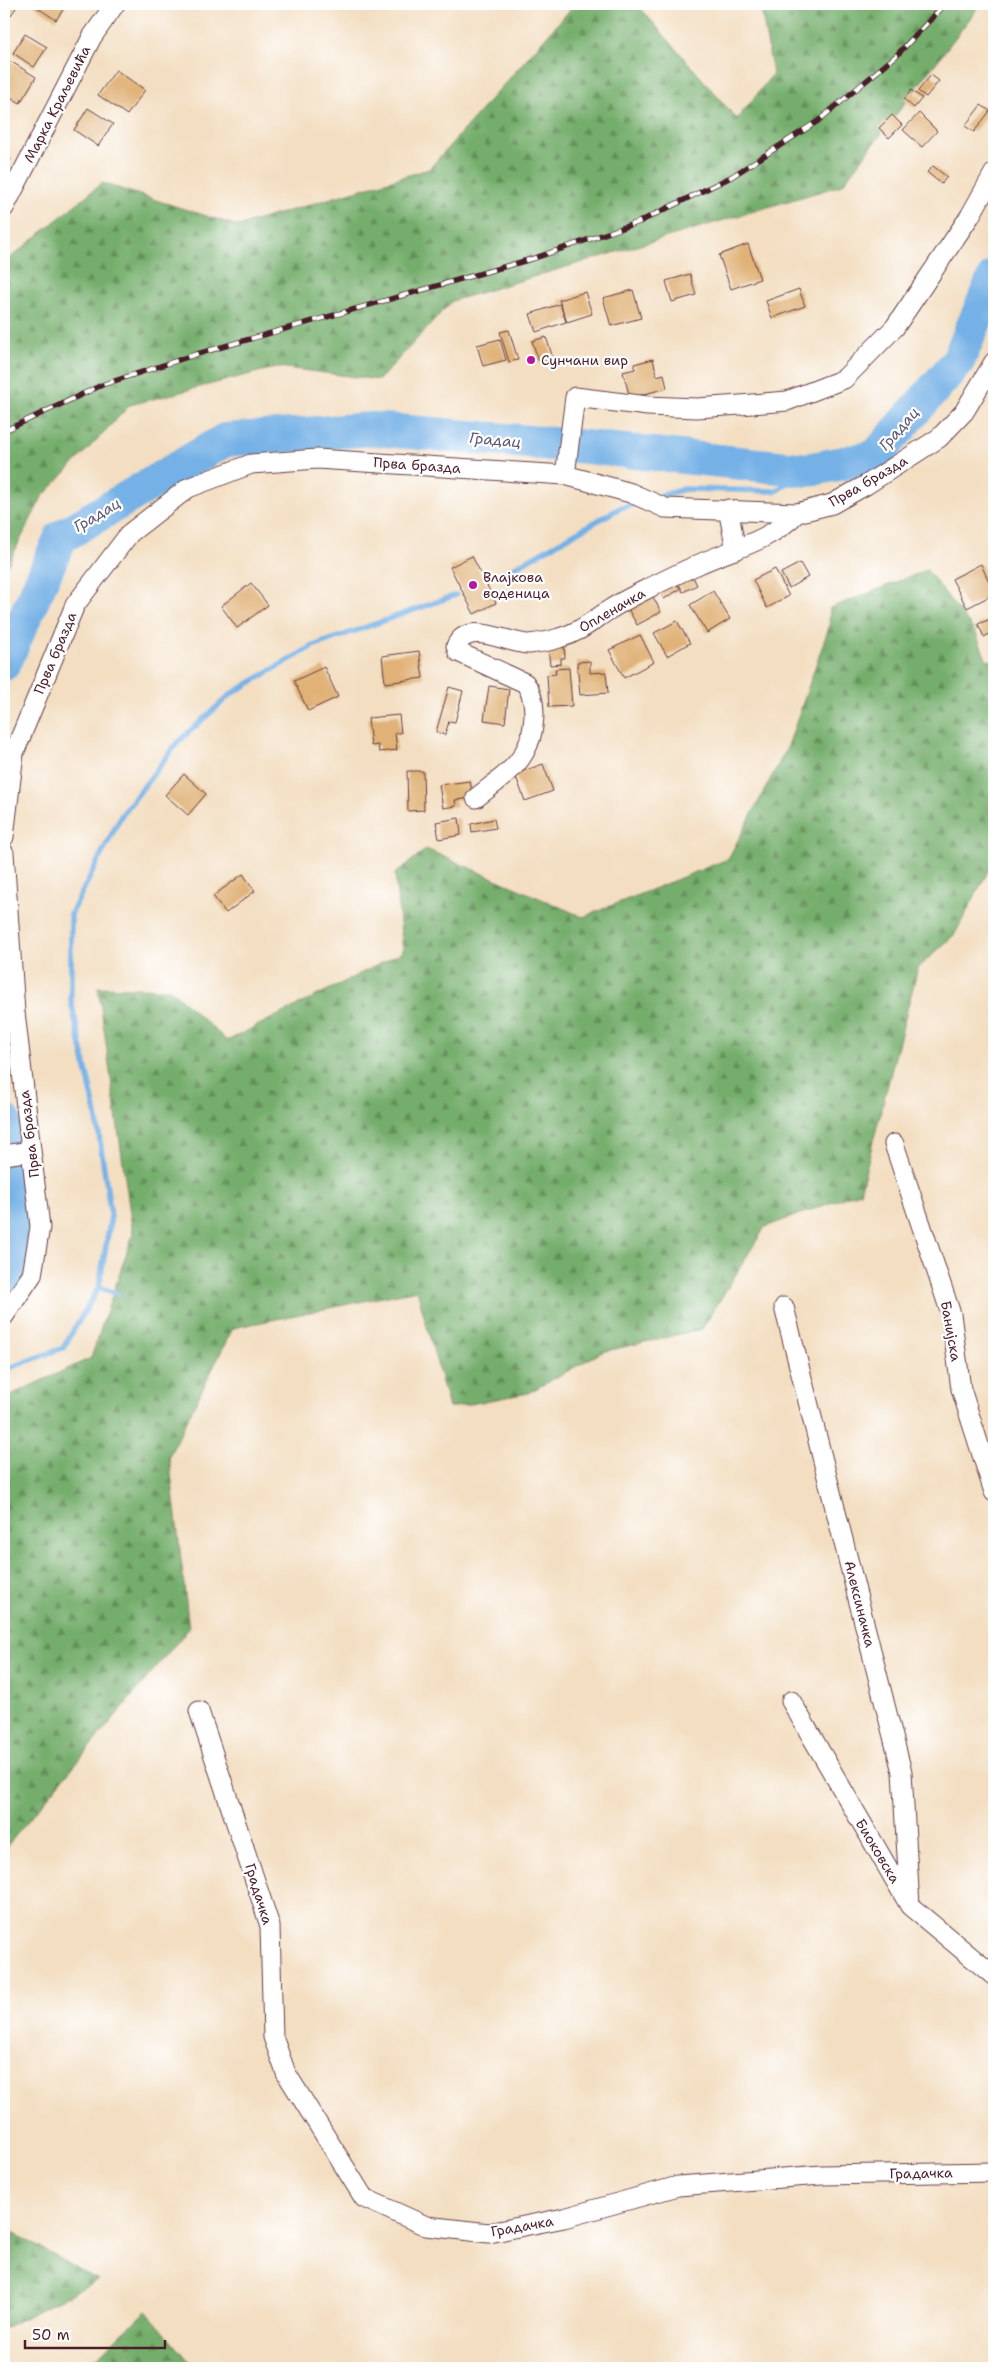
<svg xmlns="http://www.w3.org/2000/svg" width="998" height="2372" viewBox="0 0 998 2372" font-family="'Shantell Sans',sans-serif">
	<style>
		.forest { fill: url(#forest-firs); stroke: #60664c }
		.lines { fill: none; stroke-linecap: round; stroke-linejoin: round }
		.stream { stroke: #74b1e6; stroke-width: 5.5 }
		.river { stroke: #74b1e6; stroke-width: 34 }
		.building { fill: #e0b278 }
		.street-casing { stroke: #633c42; stroke-width: 21 }
		.street { stroke: #fff; stroke-width: 19 }
		.rail-casing { stroke: #4a1f2b; stroke-width: 5.5 }
		.rail { stroke: #fff; stroke-width: 4; stroke-dasharray: 11; stroke-linecap: butt }
		.poi-dot { fill: #b5179e; stroke: #fff; stroke-width: 2 }
		.labels { text-anchor: middle; dominant-baseline: central; stroke-width: 4.5; stroke-linejoin: round; paint-order: stroke }
		.street-label { font-size: 14px; fill: #4a1f2b; stroke: #fff }
		.poi-label { font-size: 14px; fill: #4a1f2b; stroke: #fff; text-anchor: start }
		.water-label { font-size: 15px; font-style: italic; fill: #5b5976; stroke: #fff }
	</style>
	<defs>
		<pattern id="forest-firs" width="22" height="20" patternUnits="userSpaceOnUse" patternTransform="scale(1.25)"><rect width="22" height="20" fill="#75ae6c"/><path d="M5 1l3.5 6h-7zM16 11l3.5 6h-7z" fill="#628d59"/></pattern>
	</defs>
	<rect width="100%" height="100%" fill="#fff"/>
	<filter id="ink" filterUnits="userSpaceOnUse"><feTurbulence type="fractalNoise" baseFrequency=".02" numOctaves="2"/><feDisplacementMap in="SourceGraphic" scale="10" xChannelSelector="R" yChannelSelector="G"/><feConvolveMatrix kernelMatrix="1 2 1 2 8 2 1 2 1" color-interpolation-filters="sRGB"/></filter>
	<filter id="wash" filterUnits="userSpaceOnUse"><feTurbulence type="fractalNoise" baseFrequency=".0096" numOctaves="4" result="noise"/><feDisplacementMap in="SourceGraphic" scale="20" xChannelSelector="R" yChannelSelector="G"/><feGaussianBlur stdDeviation="1.12" result="paint"/><feColorMatrix in="noise" values="0 0 0 0 0 0 0 0 0 0 0 0 0 0 0 0 0 1.4 0 .05"/><feComposite in="paint" operator="in"/></filter>
	<g filter="url(#wash)">
		<rect width="100%" height="100%" fill="#f3dec1"/>
		<path class="forest" d="M575,4H637L737,119L773,74L760,4H981L842,185L452,301L379,380L278,367L130,405L42,497L4,572V263L102,183L238,226L429,169Z
			M927,570L976,633L986,659L994,662V860L955,934L918,968L860,1192L765,1227L702,1329L602,1352L528,1393L449,1408L417,1290L233,1328L169,1456L189,1628L7,1846L4,1847V1398L91,1358L133,1234L98,987L170,989L227,1041L403,952L395,874L426,849L583,917L728,859L788,746L829,627L830,608Z
			M4,2228L98,2280L4,2328Z
			M146,2311L195,2368H85Z"/>
		<g class="lines">
			<path class="stream" d="M654,498L684,489L776,491L807,470
				M503,574L620,508L640,502
				M99,1287L118,1294
				M4,1370L63,1348L99,1287L111,1216L96,1114L71,1001V914L121,816L178,742L231,694L313,646L456,595"/>
			<path class="river" d="M4,664L61,537L225,440L372,429L577,446L807,470L875,457L958,361L994,277
				M4,1121L20,1198L11,1272L4,1286"/>
		</g>
		<g id="blocks">
			<path class="building" d="M4,4H19L5,23H4Z
				M32,4H67L56,20Z
				M4,33L8,35L4,44Z
				M25,34L47,47L34,67L13,53Z
				M10,61L36,77L20,103L4,93V71Z
				M116,70L145,90L127,115L98,95Z
				M931,75L939,81L926,97L918,91Z
				M911,90L922,98L914,108L904,99Z
				M981,105L990,111L974,132L965,126Z
				M88,108L113,124L98,146L74,130Z
				M919,113L937,131L922,147L903,130Z
				M892,115L902,125L889,138L879,128Z
				M4,155L11,159L4,171Z
				M933,166L947,177L941,184L927,172Z
				M748,244L760,279L731,289L719,255Z
				M690,274L696,295L672,302L666,281Z
				M799,289L805,306L772,318L766,301Z
				M633,290L641,318L611,326L603,298Z
				M585,292L592,314L567,322L559,300Z
				M560,304L566,322L536,332L530,314Z
				M509,330L518,360L509,362L500,332Z
				M546,337L553,358L539,362L532,341Z
				M500,339L506,360L483,366L477,345Z
				M653,359L657,376L664,374L667,388L630,398L623,372L635,369L634,364Z
				M472,556L496,603L474,614L450,567Z
				M800,563L808,577L789,588L781,573Z
				M981,564L994,594L967,608L952,579Z
				M775,569L789,596L767,608L753,580Z
				M692,575L697,585L683,592L678,582Z
				M676,582L680,589L664,599L660,592Z
				M251,583L268,605L237,628L221,606Z
				M713,591L730,619L707,633L690,605Z
				M652,595L661,612L637,625L628,609Z
				M988,620L993,632L984,637L978,624Z
				M677,621L690,643L667,656L654,633Z
				M640,635L654,662L624,678L609,650Z
				M564,646L565,658H561V664L550,665L548,648Z
				M419,651L423,678L385,683L382,656Z
				M590,661V673L606,672L608,693L580,695L577,662Z
				M324,667L338,697L308,711L294,681Z
				M569,668L572,706L549,707L547,675L556,674L555,669Z
				M489,686L509,689L505,723L484,720Z
				M449,687L463,691L455,722L449,721L445,735L436,732Z
				M399,715L401,733H395L397,750L379,752L378,745L371,746L368,718Z
				M543,764L553,791L525,801L515,774Z
				M407,771H423L424,810L408,811Z
				M184,774L206,794L188,815L165,795Z
				M470,781L473,798L455,800L456,806L443,808L439,785Z
				M459,818L461,835L439,839L436,822Z
				M494,819L496,828L472,832L471,824Z
				M243,874L255,891L226,913L213,896Z"/>
		</g>
	</g>
	<g filter="url(#ink)">
		<use href="#blocks" fill-opacity="0" stroke="#633c42" stroke-width="1"/>
		<g class="lines">
			<defs>
				<path id="street" d="M4,208L92,37L115,4
					M565,475L575,397L648,406L697,408L740,405L787,401L844,379L895,327L970,216L994,173
					M728,509L736,550
					M476,798C492,785 514,771 524,753C535,734 539,701 525,683L458,652L456,646C468,619 508,644 529,644C538,643 551,641 559,638C579,633 592,621 609,610C621,602 635,595 649,588C665,580 681,572 697,565C734,548 767,543 797,513
					M4,837L14,753L75,605L130,533L188,488L251,464L317,459L565,475L631,493L665,508L797,513L832,504L866,485L939,438L964,412L994,362
					M4,853L15,1012L40,1227L32,1275L4,1316
					M894,1144L951,1314L961,1389L994,1492
					M4,1155L31,1151
					M784,1307L902,1772L910,1906
					M791,1701L910,1906L994,1976
					M199,1711L270,1926L273,2037L286,2073L364,2198L426,2226L489,2233L564,2218L678,2186L822,2175L994,2172"/>
			</defs>
			<use href="#street" class="street-casing"/>
			<use href="#street" class="street"/>
			<defs>
				<path id="rail" d="M4,431L102,385L197,354L535,258L639,222L731,177L818,121L897,55L945,4"/>
			</defs>
			<use href="#rail" class="rail-casing"/>
			<use href="#rail" class="rail"/>
		</g>
	</g>
	<g class="poi-dot">
		<circle cx="531" cy="360" r="5"/>
		<circle cx="473" cy="585" r="5"/>
	</g>
	<g class="labels">
		<g class="street-label">
			<text transform="translate(57 104) rotate(-63)">Марка Краљевића</text>
			<text transform="translate(417 465) rotate(4)">Прва бразда</text>
			<text transform="translate(868 481) rotate(-30)">Прва бразда</text>
			<text transform="translate(612 610) rotate(-30)">Опленачка</text>
			<text transform="translate(55 653) rotate(-67)">Прва бразда</text>
			<text transform="translate(29 1134) rotate(-97)">Прва бразда</text>
			<text transform="translate(951 1331) rotate(80)">Банијска</text>
			<text transform="translate(860 1604) rotate(76)">Алексиначка</text>
			<text transform="translate(878 1851) rotate(59)">Биоковска</text>
			<text transform="translate(259 1894) rotate(73)">Градачка</text>
			<text transform="translate(921 2173) rotate(-1)">Градачка</text>
			<text transform="translate(522 2226) rotate(-10)">Градачка</text>
		</g>
		<g class="poi-label">
			<text x="541" y="360">Сунчани вир</text>
			<text x="483" y="577">Влајкова<tspan x="483" dy="16">воденица</tspan></text>
		</g>
		<g class="water-label">
			<text transform="translate(899 429) rotate(-49)">Градац</text>
			<text transform="translate(495 440) rotate(5)">Градац</text>
			<text transform="translate(97 515) rotate(-31)">Градац</text>
		</g>
	</g>
	<rect width="998" height="2372" fill="none" stroke="#fff" stroke-width="20"/>
	<path d="M25 2340v8h140v-8" fill="none" stroke="#4a1f2b" stroke-width="2.5"/>
	<text x="32" y="2340" font-size="15" fill="#4a1f2b" stroke="#ffffff" stroke-width="4" paint-order="stroke">50 m</text>
</svg>
